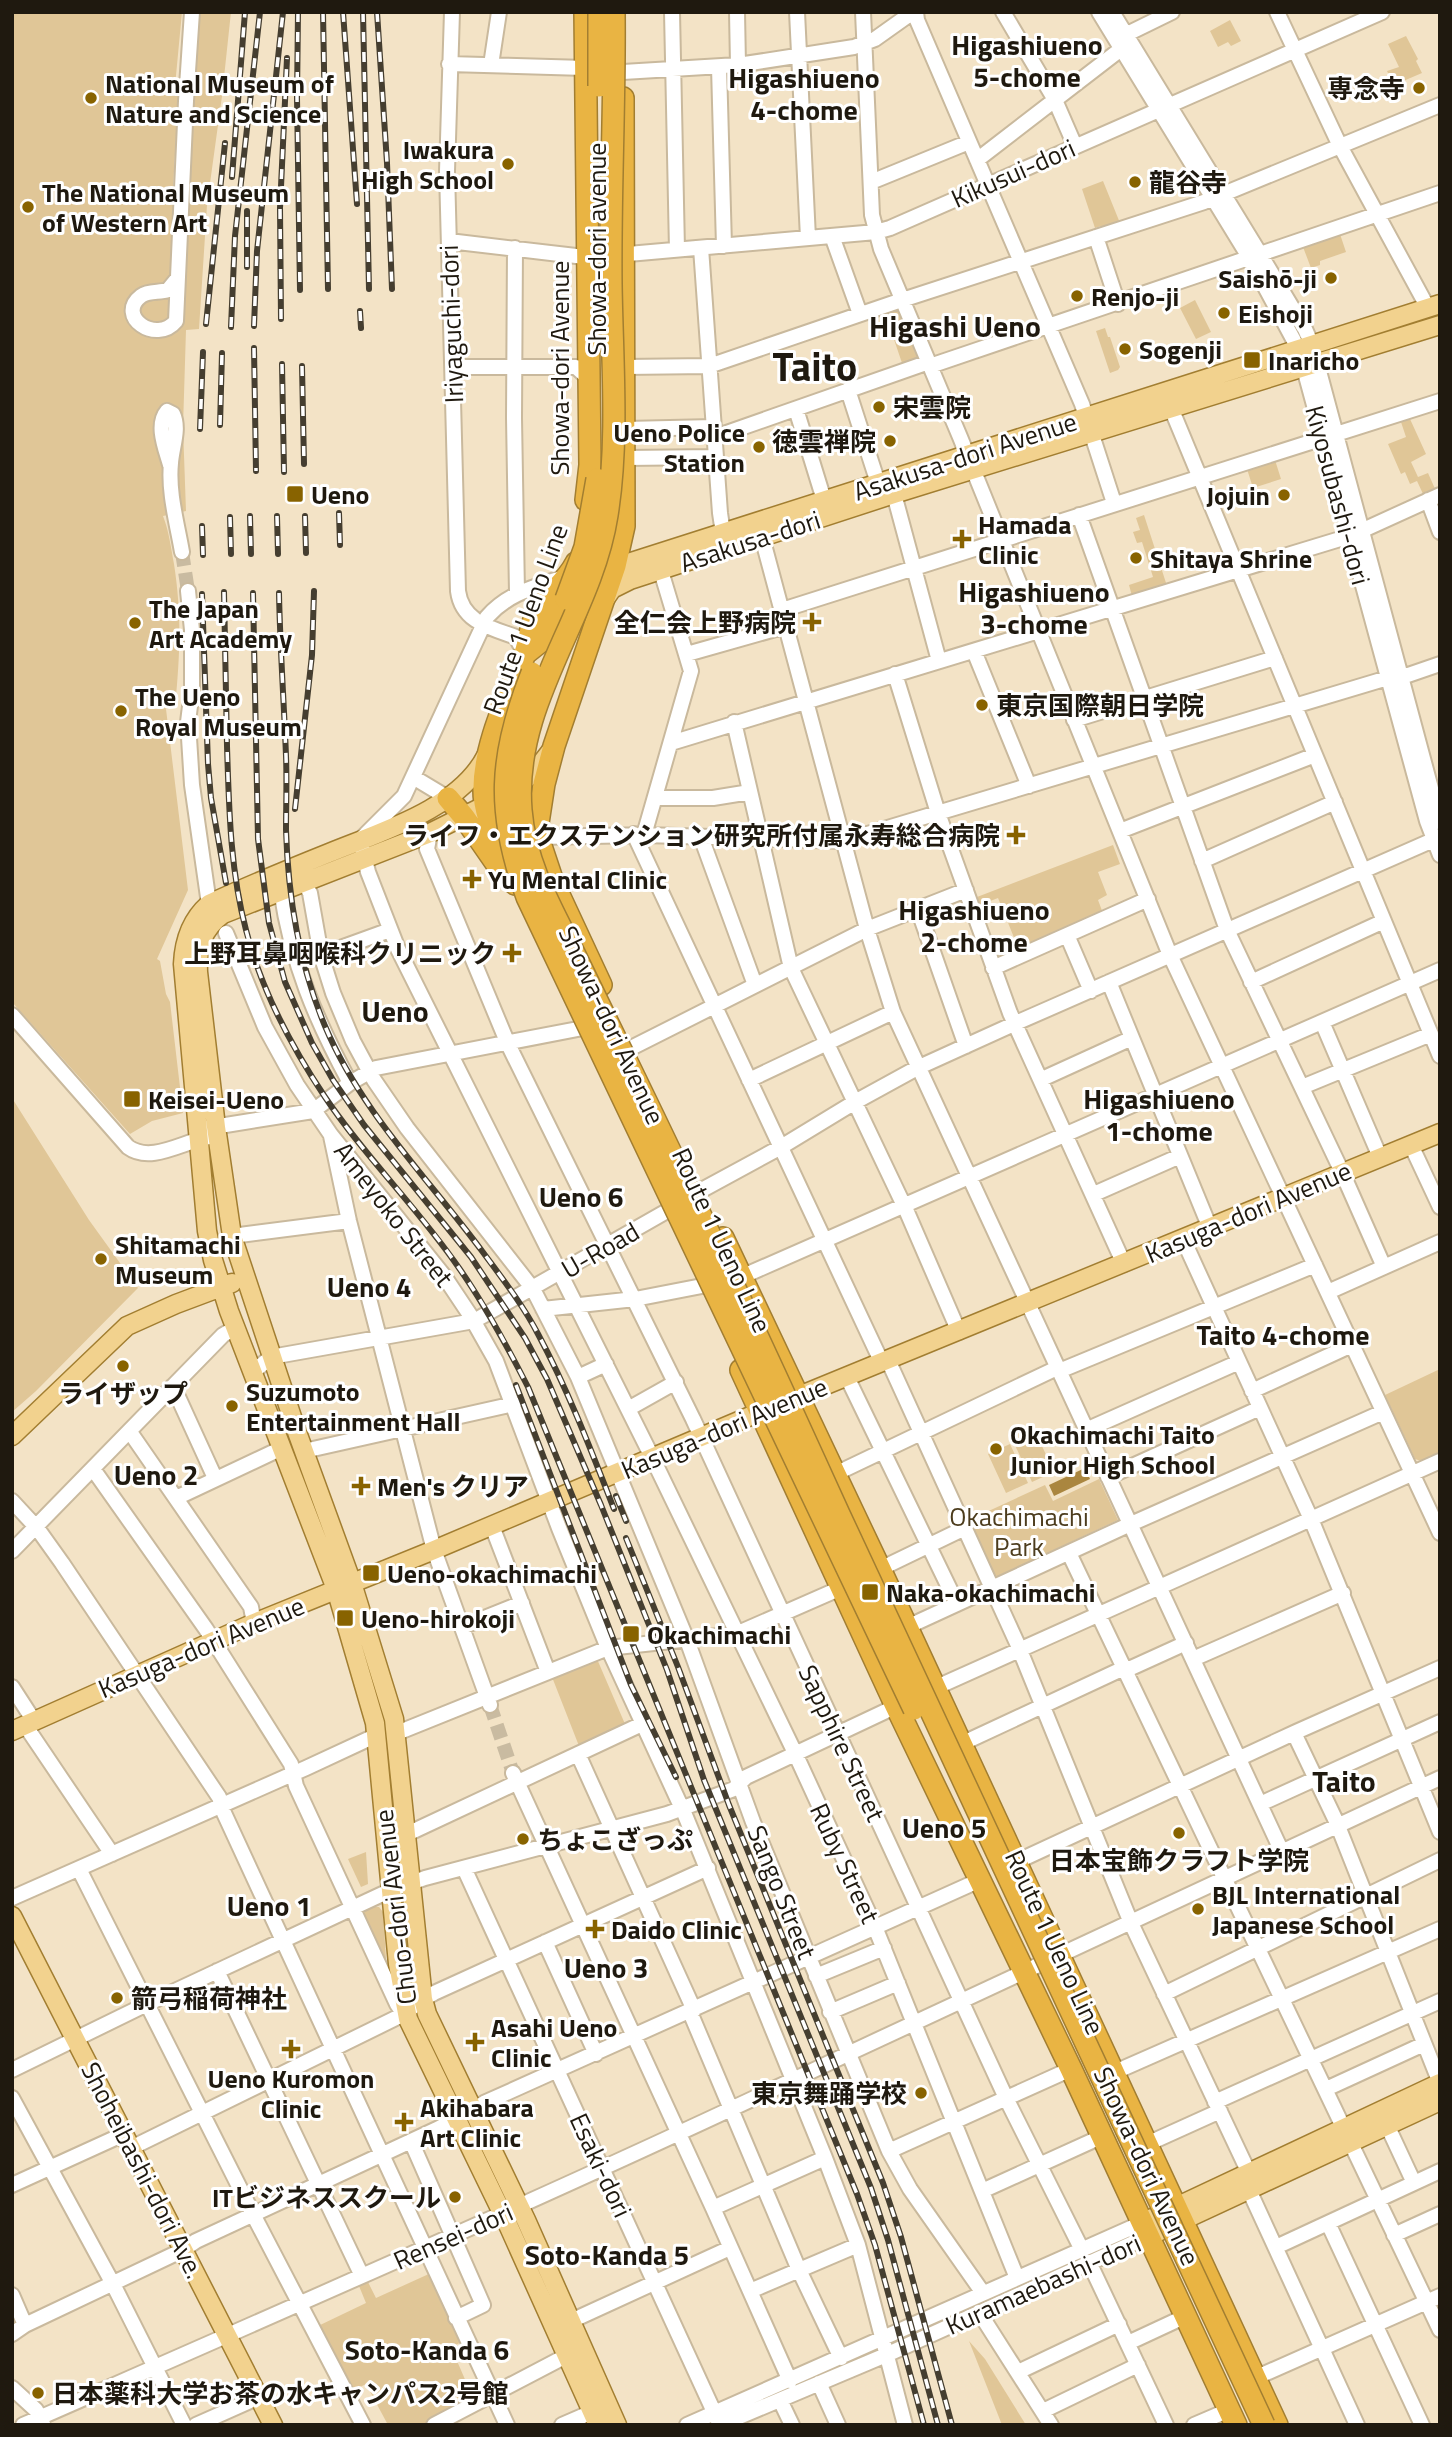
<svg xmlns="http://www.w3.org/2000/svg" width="1452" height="2437" viewBox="0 0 1452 2437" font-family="'Titillium Web','Noto Sans JP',sans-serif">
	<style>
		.green { fill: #e0c697 }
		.water { fill: #aa863f }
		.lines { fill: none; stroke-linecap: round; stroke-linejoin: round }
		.minor-tunnel { stroke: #c9bba1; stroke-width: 14; stroke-dasharray: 14 7; stroke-linecap: butt }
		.minor-casing { stroke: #c9b99d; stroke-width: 18 }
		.major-casing { stroke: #a27e31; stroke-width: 21 }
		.highway-casing { stroke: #a27e31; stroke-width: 24 }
		.minor { stroke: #fff; stroke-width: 14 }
		.major { stroke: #f2d28e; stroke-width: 18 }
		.highway { stroke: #e9b443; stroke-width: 21 }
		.rail-casing { stroke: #453e30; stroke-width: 6 }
		.rail { stroke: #fff; stroke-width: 3.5; stroke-dasharray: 10; stroke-linecap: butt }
		.highway-bridge-casing { stroke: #a27e31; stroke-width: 24; stroke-linecap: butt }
		.highway-bridge { stroke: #e9b443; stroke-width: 21 }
		.poi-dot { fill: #886300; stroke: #fff; stroke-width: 2.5 }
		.labels { text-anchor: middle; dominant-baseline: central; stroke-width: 6; stroke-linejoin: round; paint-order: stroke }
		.poi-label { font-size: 26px; font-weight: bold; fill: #1f190f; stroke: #fff; text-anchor: start }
		.street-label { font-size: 26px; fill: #1f190f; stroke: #fff }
		.park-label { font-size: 26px; fill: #4c3c1d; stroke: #fff }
		.neighbourhood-label { font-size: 28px; font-weight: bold; fill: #1f190f; stroke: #fff }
		.quarter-label { font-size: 30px; font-weight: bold; fill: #1f190f; stroke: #fff }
		.town-label { font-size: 40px; font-weight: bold; fill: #1f190f; stroke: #fff }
	</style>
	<rect width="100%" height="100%" fill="#f3e3c6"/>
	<path class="green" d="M12,12H182L175,86L179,87L172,205H185L196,12H231L222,96L207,205L199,329L186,330L183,427L186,511L163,516C169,531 171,548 174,564C182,616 180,655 175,707L166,709L188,890L157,959L160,961L166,994L170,1002L183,1113L152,1121L130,1134L12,1002Z
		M1230,20L1241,41L1231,46L1228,42L1218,47L1210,31Z
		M1406,36L1418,59L1416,61L1422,73L1394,85L1387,71L1399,67L1388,44Z
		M1103,181L1120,223L1103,229L1101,226L1095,228L1082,189Z
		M1340,234L1346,252L1320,261V265L1311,268L1303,247Z
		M1195,300L1211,332L1196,339L1180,308Z
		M898,308L920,357L902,363L885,313Z
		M1105,328L1108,337H1110L1120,367L1118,370L1110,373L1096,331Z
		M1410,419L1426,454L1411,462L1418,477L1428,473L1436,491L1424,496L1417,481L1410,484L1405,472L1401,474L1388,444L1406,437L1401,422Z
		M1275,460L1281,479L1253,488L1247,469Z
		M1144,515L1167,586L1132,596L1129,585L1153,577L1142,542L1137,543L1133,532L1140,530L1136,518Z
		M1113,845L1120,864L1098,872L1107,895L1098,900L1104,916L1019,950L998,898L980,905L977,897Z
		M12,1098L89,1220L138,1288L36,1391L12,1412Z
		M1440,1369V1453L1421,1461L1415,1459L1385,1395Z
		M1036,1433L1054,1472L1032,1482L1014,1443Z
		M1010,1444L1028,1483L1006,1493L988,1454Z
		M1099,1479L1118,1520L996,1577L969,1520L1045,1485L1053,1501Z
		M597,1659L625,1724L579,1746L552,1677Z
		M366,1852L368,1884L361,1887L348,1859Z
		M373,1907H379L383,1912L386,1959L383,1958L362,1913Z
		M431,2273L462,2342L451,2347L473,2398L424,2425H388L366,2384L352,2391L318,2326L366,2303L359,2286L368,2282L376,2298Z
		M969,2341L985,2359L1026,2425H1002Z"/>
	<path class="water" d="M1085,1468L1090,1479L1054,1496L1049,1485Z"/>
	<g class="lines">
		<path class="minor-tunnel" d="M182,552L188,591
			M490,1705L513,1773"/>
		<defs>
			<path id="minor" d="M452,12L447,171L458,591C462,622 491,628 516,637L525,654
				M672,12L677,250
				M737,12L738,65
				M797,12L808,238
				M863,12L872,215L881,249L960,437L1170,955L1440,1533
				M916,12L917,20L1082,404L1114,503
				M1003,12L1055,100L1075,146
				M1099,12L1249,257L1299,350L1427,821L1440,855
				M1112,12L1260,254L1305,329L1312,345L1440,822
				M1277,12L1340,146L1428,308
				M1125,35L1172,12
				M449,64L585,68
				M491,65L499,12
				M719,67L724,246
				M623,72L738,65L854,47L875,39L913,12
				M977,160L1121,49
				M871,182L969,142
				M832,236L860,314
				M1096,237L1118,304
				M449,241L593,258
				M515,248L514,418L517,593
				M701,248L720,513L723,533L731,534
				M617,255L876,232L890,228L1382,12
				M177,279L168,290C159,293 149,290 141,296C115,316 156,345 176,321L186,101L192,12
				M453,360L463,367H576L587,377
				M930,366L1440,193
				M624,367L709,366L896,302L1204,202L1440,105
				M848,390L878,483
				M1171,408L1440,1056
				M796,409L824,500
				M625,429L714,427
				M715,437L929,362
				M625,458L716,457
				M170,465C166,450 155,425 167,411L173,414C180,429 172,447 171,463C168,492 177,523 182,552
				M894,494L939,661
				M1428,500L1440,532
				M1079,515L1227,930L1342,1172L1384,1267
				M755,536L762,537L867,929L893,1012L1282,1852
				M564,577C535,587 508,593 487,617L404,796L360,840L368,872L398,949L652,1457L795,1753L875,1927L1017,2278
				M188,591L192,630V690L188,722L192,785L209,904L217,909
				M782,610L1440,401
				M974,651L1029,786
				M687,654L786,626
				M895,674L938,813L1010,1013L1124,1264
				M1074,720L1275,658
				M734,722L791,968L907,1212L959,1332
				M671,743L1350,536L1440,495
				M413,777L448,798
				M655,798H713L750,792
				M1120,831L1315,755
				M430,833L427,849L508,1044L693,1419L1006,2098L1082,2250
				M634,834L882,1363
				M644,835L691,671L658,561
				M538,837L644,835L844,841L1401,674L1408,675L1440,664
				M701,837L755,985
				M1202,861L1335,802
				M304,882L310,893L321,955L333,993L353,1041L374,1080L407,1128L533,1289L578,1377L687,1640L753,1822L889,2151L910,2189L983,2293
				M281,890C292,964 315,1018 350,1083
				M918,909L966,1046
				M226,933L265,1027L297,1085L331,1135L444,1276L470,1315L496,1361L559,1528L608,1648L685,1815L825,2158L858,2245L905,2425
				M1067,935L1091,991
				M321,955L390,930
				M993,968L1148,899
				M1109,982L1210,1228
				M1251,982L1384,921
				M12,1015L128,1147C151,1164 184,1141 209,1137
				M1322,1022L1380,1157
				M631,1048L867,929L966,890
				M1042,1079L1132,1038
				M749,1080L893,1012
				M1302,1087L1431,1034
				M207,1128L313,1111L350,1083L376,1068L583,1028
				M331,1136L349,1221L434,1550L490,1705
				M1411,1145L1440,1207
				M700,1191L781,1147L855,1102L917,1068L1016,1023L1440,837
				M1094,1194L1180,1156
				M232,1236L349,1221
				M1183,1239L1311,1519L1440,1832
				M741,1277L1440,970
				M1328,1292L1440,1242
				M543,1309L635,1299L702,1286
				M888,1360L1017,1643L1131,1923L1249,2173
				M253,1372L271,1357L474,1321L667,1211
				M578,1377L606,1364
				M847,1377L957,1604
				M173,1386L215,1478
				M1252,1391L1352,1345
				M628,1409L676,1382
				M1086,1430L1239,1362
				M130,1432L251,1607L254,1623
				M304,1451L514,1404
				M93,1469L206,1629L291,1764L296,1786L397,2004L405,2016
				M835,1474L1057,1368L1064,1369L1315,1265
				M1108,1477L1260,1408
				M176,1498L282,1448
				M12,1501L37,1528L62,1563L219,1797L224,1813L507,2425
				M492,1526L548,1672
				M12,1551L223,1335L235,1328
				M1069,1553L1440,2330
				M880,1569L965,1528
				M462,1627L522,1603
				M907,1627L1124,1527L1383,1412
				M1193,1659L1343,1593
				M12,1687L34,1721
				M928,1691L1440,1461
				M25,1725L112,1854
				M397,1733L608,1648L736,1634L841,1588
				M1294,1733L1336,1821L1440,2083
				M961,1744L1124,1668H1131L1186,1643
				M578,1754L694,2010
				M513,1773L713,2208L790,2381
				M1260,1804L1440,1722
				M405,1835L642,1724
				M1016,1862L1296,1732L1440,1668
				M464,1868L720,2425
				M79,1869L256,2220L363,2425
				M12,1898L306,1768L377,1735
				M545,1942L596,2054
				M217,1971L362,2276
				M816,1976L884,1948
				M1164,1994L1440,1860
				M690,2012L799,2270L841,2358
				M830,2012L898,1983
				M12,2070L147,2004L391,1890L425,1878L667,1814L734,1789L746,1777L903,1703
				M1115,2072L1440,1929
				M1326,2089L1424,2044
				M12,2098L113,2284L184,2425
				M1215,2102L1440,2001
				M1387,2125L1414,2183
				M411,2141L483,2305L456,2318
				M1147,2144L1220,2111
				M131,2148L404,2014L423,1999L434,1993L708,1868
				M889,2151L1071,2069
				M12,2185L124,2134
				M1249,2190L1357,2425
				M982,2191L1103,2136
				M713,2208L825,2158
				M1328,2223L1422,2425
				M1394,2235L1440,2214
				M1276,2247L1440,2171
				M1089,2262L1166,2425
				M750,2291L858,2245
				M12,2295L25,2325
				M979,2312L1051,2425
				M571,2321L730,2248
				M12,2334L25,2325L183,2250L196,2241L439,2128L484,2103L980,1880
				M1128,2343L1186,2316
				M1018,2372L1119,2324
				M1255,2378L1440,2296
				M819,2383L838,2425
				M12,2388L36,2410L43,2424
				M780,2400L792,2425
				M1043,2411L1138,2365
				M23,2425C301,2303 580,2182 854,2051L1440,1778
				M196,2425L259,2397
				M434,2425L566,2356
				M562,2425L592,2412
				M687,2425L1142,2223
				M720,2425L886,2355L1149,2236
				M1194,2425L1229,2410"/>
			<path id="major" d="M603,571L1440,304
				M605,599L612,589L630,580L894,494L1440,325
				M550,752L536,770L527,778L486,805L430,833L223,914C202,929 197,948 198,972L216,1127L232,1236L297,1432L352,1583L394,1719L423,1999L427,2014L526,2220L617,2425
				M486,756C459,809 380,832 329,853C289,869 248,886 209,904C192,919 184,941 183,964L207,1231L213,1260L229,1311L336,1589L375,1723L398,1964L408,2019L509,2227L598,2425
				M12,1436L127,1326L176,1304L232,1283
				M12,1731L254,1623L434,1550L760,1412L1440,1133
				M12,1916L273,2425
				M1142,2223L1440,2083
				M1149,2236L1440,2101"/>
			<path id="highway" d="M585,12L590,465L586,500
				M525,654L545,638L558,612L573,600L585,602
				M448,798L464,817L498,866
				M515,884C504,858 490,831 485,803C478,760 506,699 523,659C530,642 529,625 539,609C551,592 567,581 576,563
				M601,985L553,882L538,837V823L544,784L554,746L615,566L624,526L623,98
				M723,1238L880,1569L1277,2425
				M741,1370L896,1706L1071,2069L1236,2425"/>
		</defs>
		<use href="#minor" class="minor-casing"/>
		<use href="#major" class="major-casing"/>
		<use href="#highway" class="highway-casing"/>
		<use href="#minor" class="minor"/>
		<use href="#major" class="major"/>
		<use href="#highway" class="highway"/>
		<defs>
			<path id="rail" d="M298,12L297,98L300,290
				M323,12L328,289
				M343,12L357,204
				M363,12L369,289
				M377,12L387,163L392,289
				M232,177L245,12
				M247,267V211
				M360,311L361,328
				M281,319L280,208L287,58
				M206,324L225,143
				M254,326L257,251L283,12
				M231,327L235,236L260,12
				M254,348L256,471
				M282,364L284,472
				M302,366L304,464
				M220,425L222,353
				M200,429L203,352
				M339,513L340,545
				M250,516L251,554
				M277,516L278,554
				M305,516L306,553
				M230,517L231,554
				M202,526L203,555
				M224,592C225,643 226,695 227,746C229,808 230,869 246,930C261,989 291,1046 325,1097C365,1157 418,1208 459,1268C485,1305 507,1346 528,1387L857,2194L875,2245L924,2425
				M253,593L258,839L269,923L285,982L312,1043L333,1080L364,1125L471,1257L525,1338L547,1379L601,1505L667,1670L704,1780L871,2188L888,2240L938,2425
				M279,593C280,648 284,702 286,756C287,781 286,806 286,830C288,897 299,964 325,1026C361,1112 428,1178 482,1251C502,1278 523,1305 538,1334C568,1390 591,1450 614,1509
				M202,594L208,764L211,798L226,883
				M295,809L312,655L314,591
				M516,1385L631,1685L676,1777
				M616,1496L626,1521
				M626,1538L678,1667L729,1805L883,2183L901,2237L952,2425"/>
		</defs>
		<use href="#rail" class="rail-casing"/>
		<use href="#rail" class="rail"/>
		<defs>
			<path id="highway-bridge" d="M614,12C615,103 610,193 611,284C612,358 619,441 607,515C591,618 512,701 521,810C525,862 550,906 573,951C592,990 610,1028 629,1066C701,1214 771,1364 839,1514L1264,2425
				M599,86V12
				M566,599L585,547L597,479
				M532,673C499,756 496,812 527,897L914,1709"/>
		</defs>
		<use href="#highway-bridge" class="highway-bridge-casing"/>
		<use href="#highway-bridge" class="highway-bridge"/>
	</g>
	<g class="poi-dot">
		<circle cx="1419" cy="88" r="7"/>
		<circle cx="91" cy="98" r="7"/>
		<circle cx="508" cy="164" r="7"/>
		<circle cx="1135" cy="182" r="7"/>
		<circle cx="28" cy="207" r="7"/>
		<circle cx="1331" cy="278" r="7"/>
		<circle cx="1077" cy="296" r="7"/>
		<circle cx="1224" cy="313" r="7"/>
		<circle cx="1125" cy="349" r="7"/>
		<rect x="1243" y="351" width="18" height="18" rx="3.5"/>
		<circle cx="879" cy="407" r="7"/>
		<circle cx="890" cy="441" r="7"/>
		<circle cx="759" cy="447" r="7"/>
		<rect x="286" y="485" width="18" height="18" rx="3.5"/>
		<circle cx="1284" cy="495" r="7"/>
		<path d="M958.5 528.5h7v7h7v7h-7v7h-7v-7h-7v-7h7z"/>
		<circle cx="1136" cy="558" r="7"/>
		<path d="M808.5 611.5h7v7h7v7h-7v7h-7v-7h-7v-7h7z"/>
		<circle cx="135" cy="623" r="7"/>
		<circle cx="982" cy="705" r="7"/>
		<circle cx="121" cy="711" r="7"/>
		<path d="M1012.5 824.5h7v7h7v7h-7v7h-7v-7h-7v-7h7z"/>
		<path d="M468.5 868.5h7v7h7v7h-7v7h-7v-7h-7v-7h7z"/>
		<path d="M508.5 942.5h7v7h7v7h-7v7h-7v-7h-7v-7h7z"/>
		<rect x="123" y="1090" width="18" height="18" rx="3.5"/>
		<circle cx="101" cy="1259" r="7"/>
		<circle cx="123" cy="1366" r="7"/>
		<circle cx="232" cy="1406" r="7"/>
		<circle cx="996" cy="1449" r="7"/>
		<path d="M357.5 1475.5h7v7h7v7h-7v7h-7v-7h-7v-7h7z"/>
		<rect x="362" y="1564" width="18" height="18" rx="3.5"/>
		<rect x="861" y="1583" width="18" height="18" rx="3.5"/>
		<rect x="336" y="1609" width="18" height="18" rx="3.5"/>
		<rect x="622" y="1625" width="18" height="18" rx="3.5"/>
		<circle cx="1179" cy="1833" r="7"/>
		<circle cx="523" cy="1839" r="7"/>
		<circle cx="1198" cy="1909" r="7"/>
		<path d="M591.5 1918.5h7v7h7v7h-7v7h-7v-7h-7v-7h7z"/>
		<circle cx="117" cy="1998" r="7"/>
		<path d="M471.5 2031.5h7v7h7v7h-7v7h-7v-7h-7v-7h7z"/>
		<path d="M287.5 2038.5h7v7h7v7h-7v7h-7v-7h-7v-7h7z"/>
		<circle cx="921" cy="2093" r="7"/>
		<path d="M400.5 2111.5h7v7h7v7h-7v7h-7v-7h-7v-7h7z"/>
		<circle cx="455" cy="2197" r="7"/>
		<circle cx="38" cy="2393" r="7"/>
	</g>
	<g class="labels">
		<g class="poi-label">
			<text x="105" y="83">National Museum of<tspan x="105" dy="30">Nature and Science</tspan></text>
			<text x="1405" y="88" text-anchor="end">専念寺</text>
			<text x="494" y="149" text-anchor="end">Iwakura<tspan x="494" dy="30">High School</tspan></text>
			<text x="1149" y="182">龍谷寺</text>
			<text x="42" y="192">The National Museum<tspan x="42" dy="30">of Western Art</tspan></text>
			<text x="1317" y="278" text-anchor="end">Saishō-ji</text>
			<text x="1091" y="296">Renjo-ji</text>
			<text x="1238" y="313">Eishoji</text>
			<text x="1139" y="349">Sogenji</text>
			<text x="1268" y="360">Inaricho</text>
			<text x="893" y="407">宋雲院</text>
			<text x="745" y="432" text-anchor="end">Ueno Police<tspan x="745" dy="30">Station</tspan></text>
			<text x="876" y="441" text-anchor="end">徳雲禅院</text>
			<text x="311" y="494">Ueno</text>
			<text x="1270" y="495" text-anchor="end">Jojuin</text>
			<text x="978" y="524">Hamada<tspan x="978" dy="30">Clinic</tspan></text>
			<text x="1150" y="558">Shitaya Shrine</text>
			<text x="149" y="608">The Japan<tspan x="149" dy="30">Art Academy</tspan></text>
			<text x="796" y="622" text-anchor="end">全仁会上野病院</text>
			<text x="135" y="696">The Ueno<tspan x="135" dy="30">Royal Museum</tspan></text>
			<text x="996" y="705">東京国際朝日学院</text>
			<text x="1000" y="835" text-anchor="end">ライフ・エクステンション研究所付属永寿総合病院</text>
			<text x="488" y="879">Yu Mental Clinic</text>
			<text x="496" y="953" text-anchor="end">上野耳鼻咽喉科クリニック</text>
			<text x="148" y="1099">Keisei-Ueno</text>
			<text x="115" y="1244">Shitamachi<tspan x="115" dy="30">Museum</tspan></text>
			<text x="246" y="1391">Suzumoto<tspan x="246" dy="30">Entertainment Hall</tspan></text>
			<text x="123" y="1393" text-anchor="middle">ライザップ</text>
			<text x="1010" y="1434">Okachimachi Taito<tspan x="1010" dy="30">Junior High School</tspan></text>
			<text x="377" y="1486">Men's クリア</text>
			<text x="387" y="1573">Ueno-okachimachi</text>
			<text x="886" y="1592">Naka-okachimachi</text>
			<text x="361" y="1618">Ueno-hirokoji</text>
			<text x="647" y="1634">Okachimachi</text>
			<text x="537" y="1839">ちょこざっぷ</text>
			<text x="1179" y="1860" text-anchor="middle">日本宝飾クラフト学院</text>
			<text x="1212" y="1894">BJL International<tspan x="1212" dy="30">Japanese School</tspan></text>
			<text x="611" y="1929">Daido Clinic</text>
			<text x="131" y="1998">箭弓稲荷神社</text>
			<text x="491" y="2027">Asahi Ueno<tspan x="491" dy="30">Clinic</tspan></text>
			<text x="291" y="2078" text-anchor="middle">Ueno Kuromon<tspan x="291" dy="30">Clinic</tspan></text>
			<text x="907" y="2093" text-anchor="end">東京舞踊学校</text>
			<text x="420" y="2107">Akihabara<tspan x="420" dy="30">Art Clinic</tspan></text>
			<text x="441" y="2197" text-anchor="end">ITビジネススクール</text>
			<text x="52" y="2393">日本薬科大学お茶の水キャンパス2号館</text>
		</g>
		<g class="street-label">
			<text transform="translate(1013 173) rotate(-24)">Kikusui-dori</text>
			<text transform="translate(596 249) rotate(-90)">Showa-dori avenue</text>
			<text transform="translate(451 324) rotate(-92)">Iriyaguchi-dori</text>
			<text transform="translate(559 368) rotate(-90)">Showa-dori Avenue</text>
			<text transform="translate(965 456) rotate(-18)">Asakusa-dori Avenue</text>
			<text transform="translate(1338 495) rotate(75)">Kiyosubashi-dori</text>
			<text transform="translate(750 541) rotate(-18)">Asakusa-dori</text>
			<text transform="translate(525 619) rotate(-70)">Route 1 Ueno Line</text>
			<text transform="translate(612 1025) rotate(65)">Showa-dori Avenue</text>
			<text transform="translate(1248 1212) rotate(-23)">Kasuga-dori Avenue</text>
			<text transform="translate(394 1214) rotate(52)">Ameyoko Street</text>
			<text transform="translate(722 1240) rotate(65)">Route 1 Ueno Line</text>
			<text transform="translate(600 1250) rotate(-30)">U-Road</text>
			<text transform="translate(724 1428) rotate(-23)">Kasuga-dori Avenue</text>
			<text transform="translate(201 1647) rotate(-23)">Kasuga-dori Avenue</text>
			<text transform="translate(842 1743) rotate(65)">Sapphire Street</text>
			<text transform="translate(845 1863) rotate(65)">Ruby Street</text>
			<text transform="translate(782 1892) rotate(68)">Sango Street</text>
			<text transform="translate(395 1907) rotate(-97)">Chuo-dori Avenue</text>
			<text transform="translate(1055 1942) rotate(65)">Route 1 Ueno Line</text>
			<text transform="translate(601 2165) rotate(65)">Esaki-dori</text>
			<text transform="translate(1147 2166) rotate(65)">Showa-dori Avenue</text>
			<text transform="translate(143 2170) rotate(63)">Shoheibashi-dori Ave.</text>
			<text transform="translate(453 2236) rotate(-24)">Rensei-dori</text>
			<text transform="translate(1043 2284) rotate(-24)">Kuramaebashi-dori</text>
		</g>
		<g class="park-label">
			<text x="1019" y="1516">Okachimachi<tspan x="1019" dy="30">Park</tspan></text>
		</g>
		<g class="neighbourhood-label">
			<text x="1027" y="44">Higashiueno<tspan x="1027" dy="32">5-chome</tspan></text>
			<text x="804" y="77">Higashiueno<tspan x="804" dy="32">4-chome</tspan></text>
			<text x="1034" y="591">Higashiueno<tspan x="1034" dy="32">3-chome</tspan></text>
			<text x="974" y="909">Higashiueno<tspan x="974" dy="32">2-chome</tspan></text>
			<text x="1159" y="1098">Higashiueno<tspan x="1159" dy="32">1-chome</tspan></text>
			<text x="581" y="1196">Ueno 6</text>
			<text x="369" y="1286">Ueno 4</text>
			<text x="1283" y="1334">Taito 4-chome</text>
			<text x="156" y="1474">Ueno 2</text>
			<text x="944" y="1827">Ueno 5</text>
			<text x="269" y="1905">Ueno 1</text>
			<text x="606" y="1967">Ueno 3</text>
			<text x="607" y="2254">Soto-Kanda 5</text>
			<text x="427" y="2349">Soto-Kanda 6</text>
		</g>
		<g class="quarter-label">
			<text x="955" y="326">Higashi Ueno</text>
			<text x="395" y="1011">Ueno</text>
			<text x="1344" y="1781">Taito</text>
		</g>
		<g class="town-label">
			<text x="815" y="366">Taito</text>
		</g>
	</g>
	<rect width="1452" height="2437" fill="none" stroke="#1f190f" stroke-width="28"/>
</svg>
